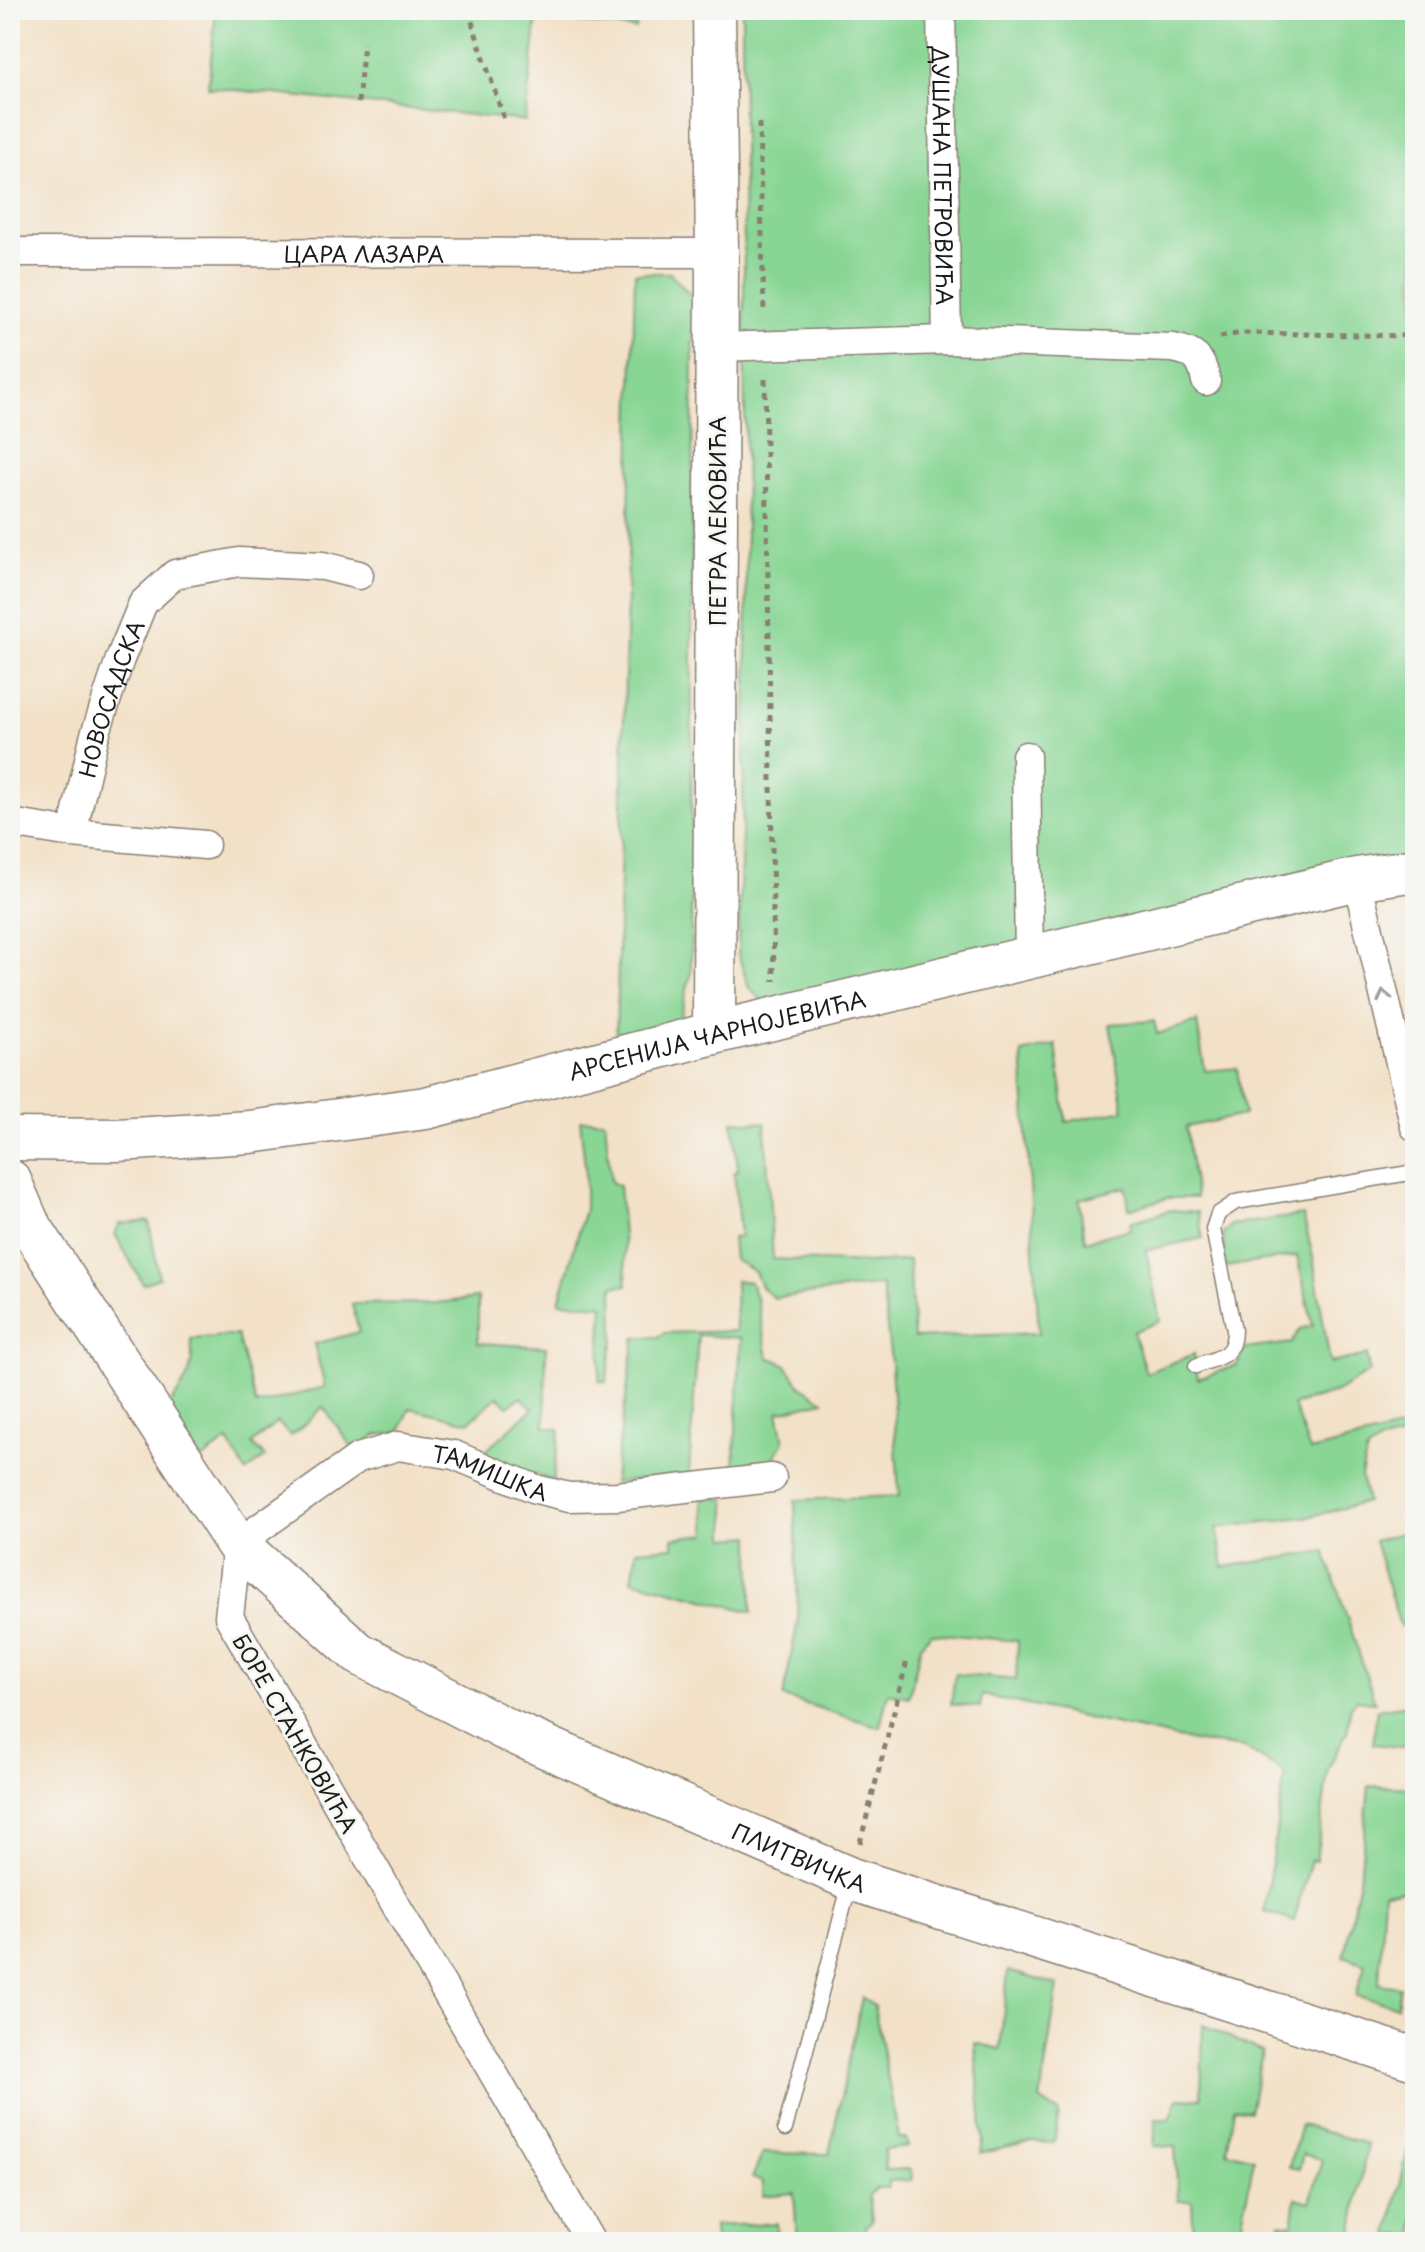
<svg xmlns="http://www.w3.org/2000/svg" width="1425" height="2252" viewBox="0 0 1425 2252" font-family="'Playpen Sans',sans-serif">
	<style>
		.green { fill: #89d694; stroke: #527958; stroke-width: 2 }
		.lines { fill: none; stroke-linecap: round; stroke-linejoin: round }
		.lane-casing { stroke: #887e72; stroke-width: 17 }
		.street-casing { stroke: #887e72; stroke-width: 31 }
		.secondary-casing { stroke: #887e72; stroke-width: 45 }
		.path { stroke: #887e72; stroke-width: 5; stroke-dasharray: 6 6; stroke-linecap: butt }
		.lane { stroke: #fff; stroke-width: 14 }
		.street { stroke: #fff; stroke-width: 28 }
		.secondary { stroke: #fff; stroke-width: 42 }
		.oneway { stroke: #999 }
		.labels { text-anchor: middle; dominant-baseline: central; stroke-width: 6; stroke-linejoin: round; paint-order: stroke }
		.street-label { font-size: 22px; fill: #1c1c1c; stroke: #f6f6f2 }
	</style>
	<rect width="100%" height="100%" fill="#f6f6f2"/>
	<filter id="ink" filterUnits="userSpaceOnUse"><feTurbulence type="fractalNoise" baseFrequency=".0125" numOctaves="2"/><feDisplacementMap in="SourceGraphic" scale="16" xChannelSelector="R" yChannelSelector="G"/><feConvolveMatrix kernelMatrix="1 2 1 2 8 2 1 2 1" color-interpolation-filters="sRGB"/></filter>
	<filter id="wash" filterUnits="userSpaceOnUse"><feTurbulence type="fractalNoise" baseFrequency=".006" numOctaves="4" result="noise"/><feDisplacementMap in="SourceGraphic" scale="32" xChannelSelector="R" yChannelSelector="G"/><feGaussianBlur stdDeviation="1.8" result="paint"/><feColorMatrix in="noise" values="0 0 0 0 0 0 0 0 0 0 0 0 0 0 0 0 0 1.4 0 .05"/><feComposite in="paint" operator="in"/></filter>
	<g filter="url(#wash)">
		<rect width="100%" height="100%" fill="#f3e1c7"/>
		<path class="green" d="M216,10H638L636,29L537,18L525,121L208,87Z
			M742,10H1415V858L765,1004L749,988L738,954L747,681Z
			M635,273H670L693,298L691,973L679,1022L616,1041Z
			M1154,1021L1157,1034L1197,1022L1205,1071L1237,1068L1244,1115L1186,1127L1196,1198H1168L1129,1209L1126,1187L1079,1199L1085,1241L1131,1229L1130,1222L1171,1210L1198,1212L1203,1238L1146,1250L1160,1321L1133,1332L1146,1373L1194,1354L1198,1379L1237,1365L1244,1349L1292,1343L1300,1329L1313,1326L1297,1256L1225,1267L1223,1234L1231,1225L1303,1215L1313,1257L1330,1363L1367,1355L1369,1372L1336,1392L1293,1405L1310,1451L1415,1425V1434L1381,1442L1367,1451L1361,1476L1367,1502L1312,1516L1217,1528L1224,1567L1325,1551L1375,1702L1357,1700L1351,1706L1347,1732L1328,1769L1316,1861L1311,1860L1294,1921L1264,1912L1285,1773L1244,1748L1191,1741L982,1695L980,1707L951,1704L955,1674L1016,1680L1018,1641L931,1633L921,1645L909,1697L888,1693L880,1727L783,1697L798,1620L795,1500L899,1496L891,1362L882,1285L774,1298L761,1287L755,1272L734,1260L732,1238L740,1236L734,1172L738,1171L733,1121L765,1123L773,1259L868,1263L909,1260L914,1338L1039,1333L1022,1053L1056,1045L1066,1122L1124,1110L1110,1024Z
			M580,1120H605L611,1182L619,1186L627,1285L613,1286L614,1339L606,1382L599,1381L603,1305L559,1302L585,1209V1166Z
			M149,1221L159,1278L143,1284L115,1234L120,1224Z
			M735,1280L750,1282L757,1300L768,1357L785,1364L801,1386L824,1401L778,1412L784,1441L770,1464L734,1470L741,1338L698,1335L689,1474L613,1483L635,1338L658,1337L664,1333L736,1331Z
			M478,1298V1343L546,1347L545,1427L560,1429L553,1481L480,1456L533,1408L521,1397L508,1406L498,1396L469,1422L410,1408L400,1432L377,1435L354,1450L323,1407L291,1436L277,1422L252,1444L265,1457L246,1472L228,1441L201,1460L167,1409C186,1382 195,1373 191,1339L237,1335L256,1405L325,1387L314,1344L359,1332L352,1304L437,1303Z
			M702,1498L726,1499V1538L751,1536L752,1612L632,1580L637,1550L673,1547V1538L707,1534Z
			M1415,1529V1627L1414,1625L1400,1626L1374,1541Z
			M1415,1703V1733L1411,1734L1413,1748L1373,1744L1377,1709Z
			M1369,1786L1415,1788V1890L1384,1892L1379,1984L1400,1987L1397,2006L1356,1996L1365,1964L1344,1956L1361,1868Z
			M1008,1971L1058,1985L1040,2100L1059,2113L1054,2143L1032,2142L981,2153L983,2140L975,2043L1000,2049Z
			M862,1997L874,2006L899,2138L906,2139L908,2147L884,2150L885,2170L911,2169L912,2180L889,2181V2188H877L869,2195L872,2221L865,2226L866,2234L858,2238L797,2242L794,2193L763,2196V2182L752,2178L763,2153L829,2154Z
			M1203,2025L1262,2052L1250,2111L1234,2108L1227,2151L1254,2158L1239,2239L1254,2242H1194L1192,2201H1178L1175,2147L1154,2146L1156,2119H1170L1178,2098L1201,2099Z
			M1415,2118V2236L1389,2234Z
			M1301,2125L1367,2144L1352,2236H1363V2242H1279L1280,2223L1292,2225L1296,2198L1310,2202L1322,2160L1303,2154L1299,2169L1289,2167Z
			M776,2223L777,2242H715L714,2226Z"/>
	</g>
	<g filter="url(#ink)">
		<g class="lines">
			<defs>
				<path id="lane" d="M1196,1366C1218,1357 1234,1358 1234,1330L1213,1229L1218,1214L1236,1202L1415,1172
					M785,2129L850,1883"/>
				<g id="street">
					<path id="s1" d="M941,10L947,340"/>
					<path id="s2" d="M10,252L717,253"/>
					<path d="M716,347L947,340L1173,348C1195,352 1202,359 1206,381"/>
					<path d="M1026,756L1029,957"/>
					<path d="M10,823L72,833L205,845"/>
					<path id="s3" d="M72,833L94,738L120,659L143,603L175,574L239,562L323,566L359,575"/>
					<path d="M1357,879L1415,1127"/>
					<path id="s4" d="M591,2242L229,1617L237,1544L358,1458L398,1446L454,1455L536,1489L569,1497L617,1496L772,1478"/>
				</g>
				<g id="secondary">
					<path d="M714,10L717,253L714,1033"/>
					<path id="s5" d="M10,1139L117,1140L250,1132L426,1108L714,1033L1357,879L1415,870"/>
					<path id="s6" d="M10,1181L28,1223L237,1544L358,1653L505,1729L851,1879L1415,2059"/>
				</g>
			</defs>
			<use href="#lane" class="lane-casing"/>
			<use href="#street" class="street-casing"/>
			<use href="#secondary" class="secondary-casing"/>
			<path class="path" d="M468,10L504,119
				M358,103L364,43
				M759,123L764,313
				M1220,337L1242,333L1415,336
				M765,379L774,981
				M860,1843L908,1657"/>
			<use href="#lane" class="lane"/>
			<use href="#street" class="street"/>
			<use href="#secondary" class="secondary"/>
		</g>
		<defs><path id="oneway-chevron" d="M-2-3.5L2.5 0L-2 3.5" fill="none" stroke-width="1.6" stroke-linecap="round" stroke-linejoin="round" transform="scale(2)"/></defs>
		<use class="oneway" href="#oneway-chevron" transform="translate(1384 996) rotate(-103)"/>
	</g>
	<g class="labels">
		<g class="street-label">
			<text stroke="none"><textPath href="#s1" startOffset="166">ДУШАНА ПЕТРОВИЋА</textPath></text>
			<text stroke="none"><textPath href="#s2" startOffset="354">ЦАРА ЛАЗАРА</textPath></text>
			<text transform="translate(716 521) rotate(-90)">ПЕТРА ЛЕКОВИЋА</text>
			<text stroke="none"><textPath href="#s3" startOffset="140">НОВОСАДСКА</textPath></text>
			<text stroke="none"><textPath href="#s5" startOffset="718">АРСЕНИЈА ЧАРНОЈЕВИЋА</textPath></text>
			<text stroke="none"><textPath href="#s4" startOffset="1082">ТАМИШКА</textPath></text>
			<text transform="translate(296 1733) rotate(60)">БОРЕ СТАНКОВИЋА</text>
			<text stroke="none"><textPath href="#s6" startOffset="1078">ПЛИТВИЧКА</textPath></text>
		</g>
	</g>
	<rect width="1425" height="2252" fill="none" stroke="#f6f6f2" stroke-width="40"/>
</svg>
